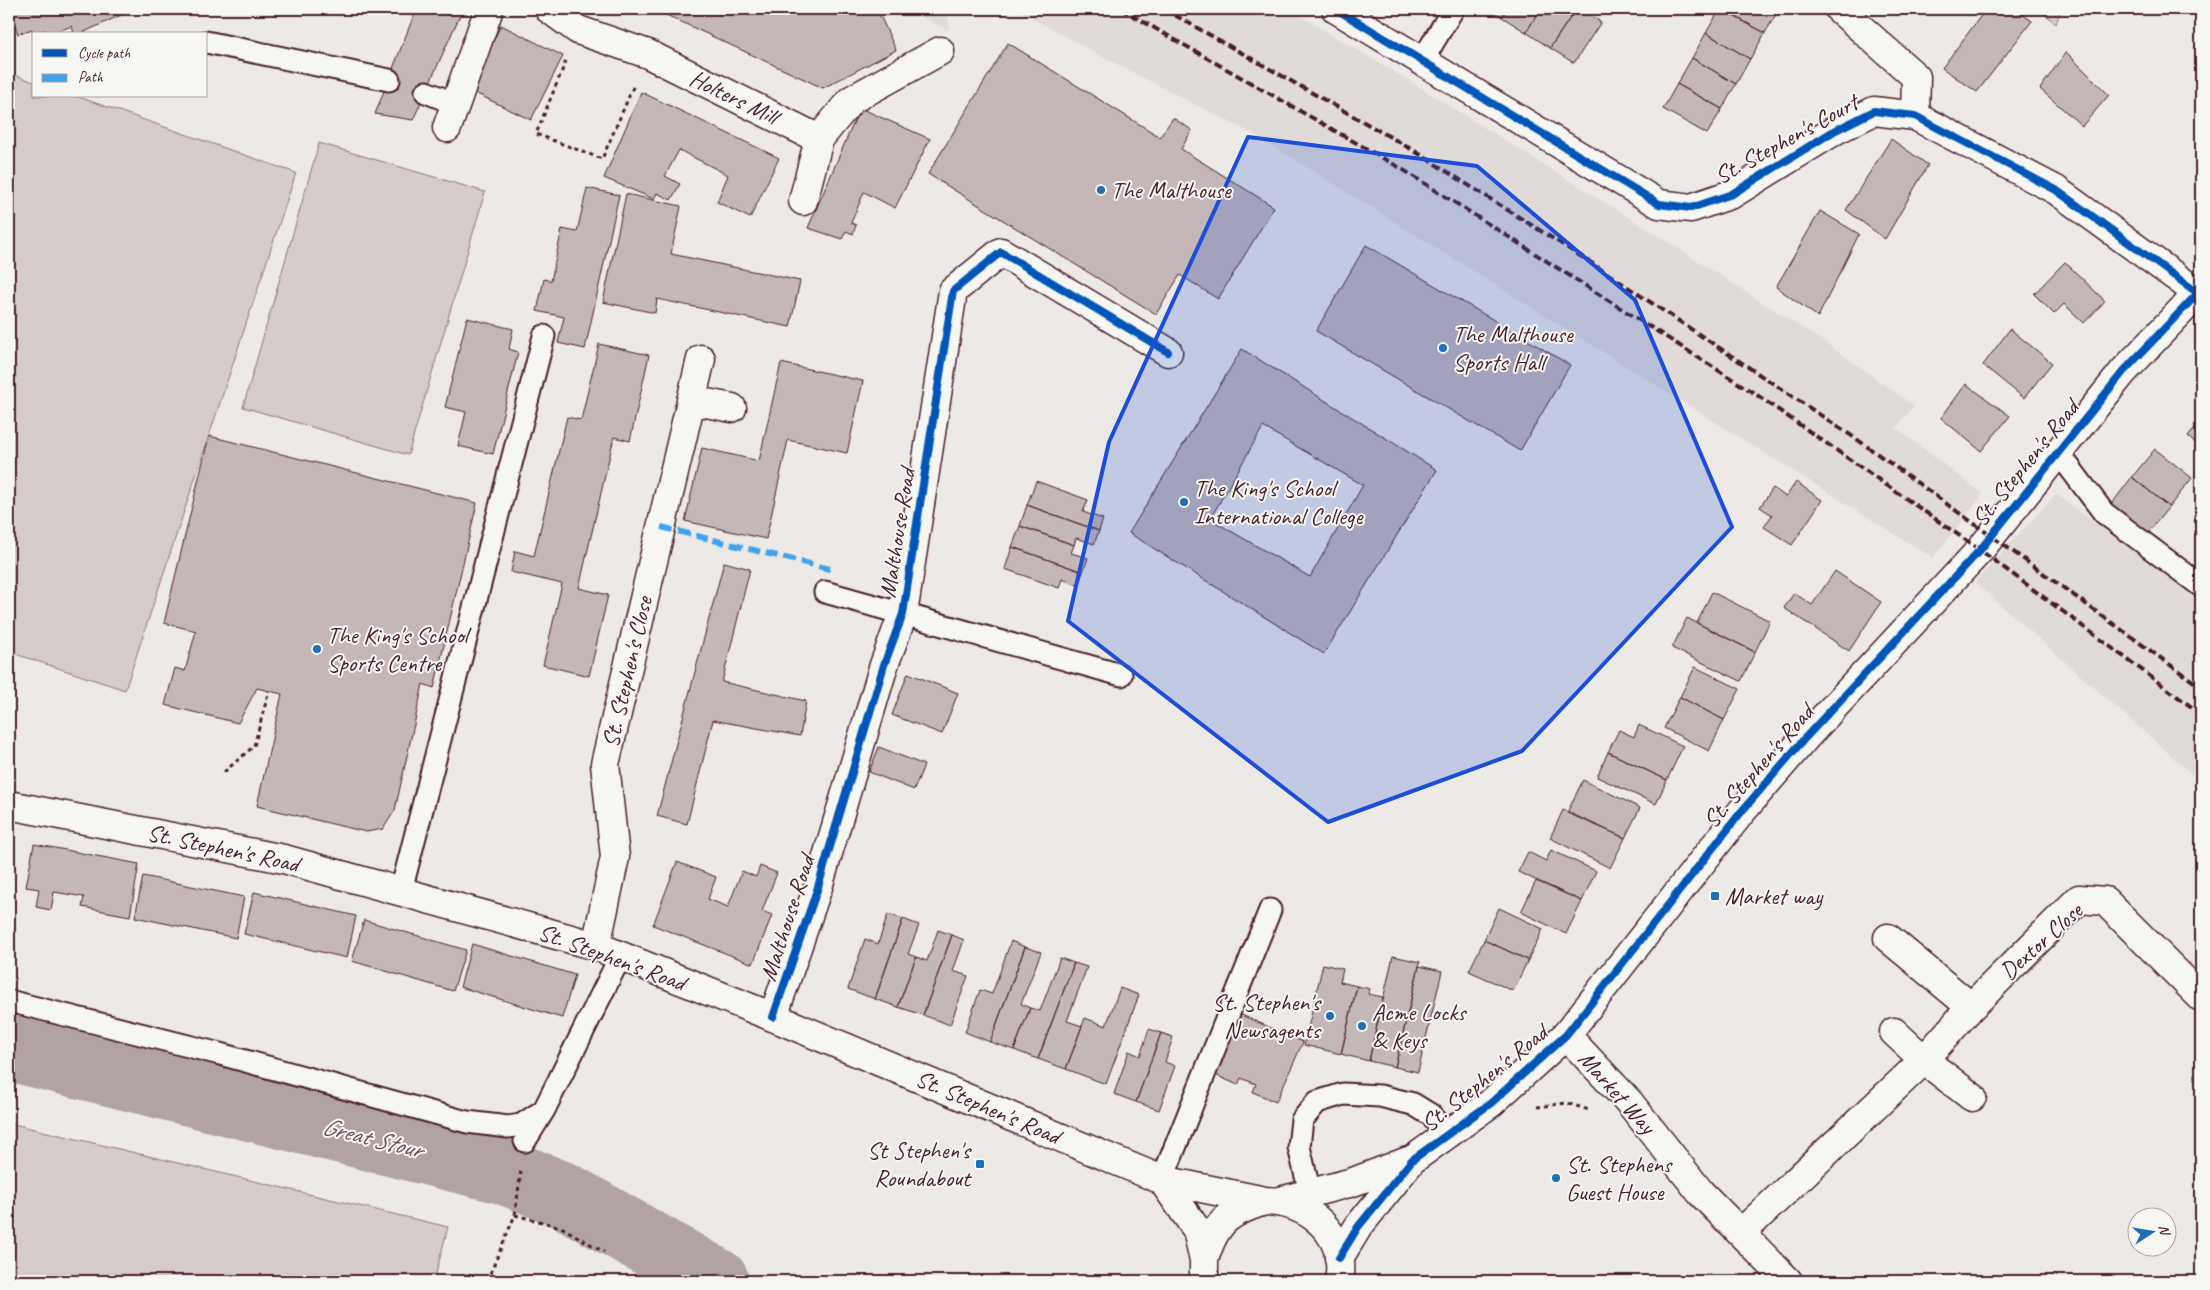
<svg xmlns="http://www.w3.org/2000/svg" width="2210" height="1290" viewBox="0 0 2210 1290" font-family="Caveat,sans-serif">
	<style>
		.built { fill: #e0dad8 }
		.green { fill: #d4cbca; stroke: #8f757a }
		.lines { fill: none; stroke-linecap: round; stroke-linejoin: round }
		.river { stroke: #b1a2a3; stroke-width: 66 }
		.building { fill: #c4b7b7; stroke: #4a1f2b; fill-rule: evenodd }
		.service-casing { stroke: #4a1f2b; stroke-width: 25 }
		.minor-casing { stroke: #4a1f2b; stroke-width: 31 }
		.tertiary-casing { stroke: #4a1f2b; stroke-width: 31 }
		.secondary-casing { stroke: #4a1f2b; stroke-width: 31 }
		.path { stroke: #4a1f2b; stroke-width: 3; stroke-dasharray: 4 4; stroke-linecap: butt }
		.service { stroke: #f6f6f2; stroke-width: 21 }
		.minor { stroke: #f6f6f2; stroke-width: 28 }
		.tertiary { stroke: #f6f6f2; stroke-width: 28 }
		.secondary { stroke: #f6f6f2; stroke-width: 28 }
		.rail { stroke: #4a1f2b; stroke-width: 4; stroke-dasharray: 8 4; stroke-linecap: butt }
		.quiet { stroke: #40a2eb; stroke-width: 6; stroke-dasharray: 12 6; stroke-linecap: butt }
		.cycleway-casing { stroke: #f6f6f2; stroke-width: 11 }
		.cycleway { stroke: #0057b8; stroke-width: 8 }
		.marked { fill: #1d4ed8; fill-opacity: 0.2; stroke: #1d4ed8; stroke-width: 4; stroke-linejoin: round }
		.poi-dot { fill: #1f6fb2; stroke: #f6f6f2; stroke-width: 2 }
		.labels { text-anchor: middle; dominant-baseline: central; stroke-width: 4; stroke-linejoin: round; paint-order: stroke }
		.street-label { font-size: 24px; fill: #4a1f2b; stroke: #f6f6f2 }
		.poi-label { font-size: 24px; fill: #4a1f2b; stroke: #f6f6f2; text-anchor: start }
		.water-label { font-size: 25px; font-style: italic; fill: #6e4d55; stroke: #f6f6f2 }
	</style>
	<rect width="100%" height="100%" fill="#ece9e6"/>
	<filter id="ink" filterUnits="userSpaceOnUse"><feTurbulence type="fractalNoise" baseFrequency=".02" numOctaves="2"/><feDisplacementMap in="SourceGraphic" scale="10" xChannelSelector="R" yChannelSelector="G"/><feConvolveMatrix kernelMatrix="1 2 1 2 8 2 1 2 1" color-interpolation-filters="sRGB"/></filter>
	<g filter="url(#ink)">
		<path class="built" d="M905,9H948L949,30Z
			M1016,9H1288L1408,80L1668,242L1830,346L1914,406L1896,428L1983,494L1933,558L1255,135L1105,58Z
			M2056,494L2201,601V782L1975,582Z"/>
		<path class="green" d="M2039,9H2061L2056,24Z
			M9,73L34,82V96H76L296,173L125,690L9,652Z
			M319,143L485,192L408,455L243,407Z
			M9,1123L448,1227L434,1281H9Z"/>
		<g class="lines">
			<path class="river" d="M9,1048L503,1171L564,1195L716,1281"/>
		</g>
		<path class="building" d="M9,9H134L80,34H74L72,26L50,34H47L46,30L34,34L32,29L18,34Z
			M402,9H461V13L413,120L375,114L414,15Z
			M664,9H845L850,11L856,9H877L896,50L823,88L662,13Z
			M1489,9H1507L1502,17Z
			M1507,9H1541L1526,32L1502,17Z
			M1541,9H1576L1550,48L1526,32Z
			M1576,9H1580L1601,22L1574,63L1550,48Z
			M1720,9L1765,33L1750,59L1706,33Z
			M1722,9H1779L1765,33Z
			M1986,9H2015L2032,21L1977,92L1942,68Z
			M501,25L563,56L531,120L469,90Z
			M1706,33L1750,59L1736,84L1692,58Z
			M1008,43L1160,137L1173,118L1192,130L1181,149L1274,207L1218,299L1180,275L1156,314L928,174Z
			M2066,52L2109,95L2082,126L2040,89Z
			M1692,58L1736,84L1722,109L1677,84Z
			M1677,84L1722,109L1707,134L1663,109Z
			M641,92L779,158L750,218L717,202L728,175L679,150L665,176L680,184L671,200L657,193L654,199L604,178Z
			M860,108L930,139L895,208L864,192L851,223L856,225L853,234L846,231L842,239L808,228Z
			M1891,139L1928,165L1885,239L1846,210Z
			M587,188L619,195L585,349L558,343L564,317L537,311L544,279L551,281L562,229L577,232Z
			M626,194L681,206L671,254L800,281L790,327L657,299L655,313L603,302Z
			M1820,211L1859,234L1818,317L1776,287Z
			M1366,245L1570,365L1520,451L1316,331Z
			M2065,262L2105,301L2084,323L2064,304L2054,314L2034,294Z
			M467,318L513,329L509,349L518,352L493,454L458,446L466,412L445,407Z
			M2010,329L2052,363L2024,398L1983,365Z
			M599,344L649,355L630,441L614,437L579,588L608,595L589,676L543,665L562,584L511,572L515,551L534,556L567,417L581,420Z
			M1242,349L1437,470L1324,654L1129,533ZM1263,427L1363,485L1310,577L1210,519Z
			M781,363L863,381L847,453L788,440L766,539L685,521L702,448L759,461Z
			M1966,384L2010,416L1981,451L1941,418Z
			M2201,421V448L2188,437Z
			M209,436L477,503L434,688L423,684L395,810L383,829L366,832L257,806L282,694L257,688L238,723L165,705L175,668L185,671L196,631L164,623Z
			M2155,449L2192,478L2169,507L2132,477Z
			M2132,477L2169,507L2146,535L2110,506Z
			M1036,481L1088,500L1083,512L1103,519L1099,531L1027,505Z
			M1796,482L1822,500L1792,545L1764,527L1772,515L1760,507L1773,488L1786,497Z
			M1027,505L1099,531L1094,544L1076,538L1074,545L1020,526Z
			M1020,526L1074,545L1071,553L1088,558L1083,572L1012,547Z
			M1012,547L1083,572L1078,585L1062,579L1059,588L1005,569Z
			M724,562L750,569L722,682L806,701L800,736L713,720L687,824L657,816Z
			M1835,571L1881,602L1849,651L1784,608L1794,593L1812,605Z
			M1712,592L1770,621L1755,652L1697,623Z
			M1687,618L1755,652L1741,681L1672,648Z
			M1695,667L1740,689L1724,720L1680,697Z
			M908,673L958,693L942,734L892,715Z
			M1680,697L1724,720L1709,751L1664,728Z
			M1639,725L1683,746L1667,780L1608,752L1619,730L1634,737Z
			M879,747L924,765L914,790L869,772Z
			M1608,752L1667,780L1656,804L1597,777Z
			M1583,780L1640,808L1625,838L1567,813Z
			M1563,810L1625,838L1610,868L1550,838Z
			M34,844L139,864L130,916L82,907L84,897L54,892L51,910L36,907L39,889L26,887Z
			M1551,850L1596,871L1582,901L1518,872L1528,852L1546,861Z
			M9,853H15L11,882H9Z
			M677,862L716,877L708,899L728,907L742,871L756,877L760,866L777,873L762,911L772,915L753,964L653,925Z
			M143,876L244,897L236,938L135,917Z
			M1536,881L1582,901L1566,934L1521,912Z
			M254,892L356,916L347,958L244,934Z
			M1499,908L1543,929L1528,960L1484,940Z
			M888,914L903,919L875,999L848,989L865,939L878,944Z
			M903,919L919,925L908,954L916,957L898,1007L875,999Z
			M364,920L466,950L453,991L352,961Z
			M938,930L952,935L923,1015L898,1007L916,957L927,961Z
			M952,935L964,940L953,971L968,976L950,1025L923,1015Z
			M1484,940L1528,960L1513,991L1469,971Z
			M1011,941L1025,947L990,1042L965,1032L980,990L992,994Z
			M472,944L575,975L562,1018L460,987Z
			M1025,947L1041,952L1021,1004L1030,1008L1014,1050L990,1042Z
			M1393,956L1420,962L1395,1067L1369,1061Z
			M1060,958L1074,963L1038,1059L1014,1050L1030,1008L1040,1011Z
			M1074,963L1087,967L1067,1021L1082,1026L1066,1069L1038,1059Z
			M1323,964L1343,969L1340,982L1357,986L1341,1054L1304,1045Z
			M1419,966L1442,971L1418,1072L1395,1067Z
			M1357,986L1370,989L1368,994L1383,997L1369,1061L1341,1054Z
			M1120,988L1139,995L1106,1084L1066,1069L1085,1018L1106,1026Z
			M1237,1013L1303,1042L1276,1102L1253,1092L1256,1084L1241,1078L1238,1085L1211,1073Z
			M1149,1029L1161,1033L1136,1102L1114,1094L1129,1051L1140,1056Z
			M1161,1033L1173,1037L1165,1062L1175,1066L1159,1110L1136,1102Z"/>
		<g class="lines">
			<defs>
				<path id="service" d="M206,42L389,80
					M1422,61L1453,9
					M426,92L456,104
					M2058,452L2104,513L2201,586
					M825,592L1121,675
					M401,891L544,336
					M9,1001L220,1054L467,1122L508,1127L521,1125L544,1110
					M525,1141L544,1110L620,957
					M1162,1180L1270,910
					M1310,1193L1299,1147L1302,1120L1317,1102L1343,1094L1380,1096L1413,1104L1431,1115L1446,1135"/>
				<path id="minor" d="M549,9L578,30L648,54L819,139L803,201
					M1336,9L1659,204L1691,208L1732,194L1834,131L1874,111L1915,116L2056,190L2198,293
					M1839,9L1916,77L1915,116
					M447,128L489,9
					M819,139L851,100L940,51
					M691,400L732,408
					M1888,938L1971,1007
					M596,946L615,857L605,764L701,359
					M773,1017L818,887L884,665L903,614L953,291L1001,252L1168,352
					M1894,1032L1924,1060L1972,1097
					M1566,1035L1629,1102L1701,1193L1788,1281
					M1741,1233L1924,1060L1971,1007L2079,899L2105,901L2201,997"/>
				<path id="tertiary" d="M1280,1201L1353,1182L1408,1161
					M1339,1258L1358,1227L1412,1160L1491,1103L1566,1035L1742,811L1805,738L1980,550L2123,372L2201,290"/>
				<path id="secondary" d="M9,805L284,859L596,946L773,1017L1162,1180L1265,1201C1309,1202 1348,1234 1339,1281
					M1162,1180L1197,1230L1204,1260V1281
					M1204,1260C1215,1223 1227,1212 1265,1201"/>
			</defs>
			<use href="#service" class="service-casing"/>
			<use href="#minor" class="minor-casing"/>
			<use href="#tertiary" class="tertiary-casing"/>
			<use href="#secondary" class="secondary-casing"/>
			<path class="path" d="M566,61L536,134L602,159L634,85
				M224,772L254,746L269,691
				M1537,1107L1567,1103L1589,1110
				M515,1215L561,1227L604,1252
				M487,1281L515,1215L521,1170"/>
			<use href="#service" class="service"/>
			<use href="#minor" class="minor"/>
			<use href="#tertiary" class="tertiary"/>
			<use href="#secondary" class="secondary"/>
			<path class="rail" d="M1121,9L1402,169L1754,393L1980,550L2201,714
				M1164,9L1413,150L1593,264L1858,440L2201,687"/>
			<path class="quiet" d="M661,527L834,570"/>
			<defs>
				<path id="cycleway" d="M1336,9L1659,204L1691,208L1732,194L1834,131L1874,111L1915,116L2056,190L2198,293
					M773,1017L818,887L884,665L903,614L953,291L1001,252L1168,352
					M1339,1258L1358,1227L1412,1160L1491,1103L1566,1035L1742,811L1805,738L1980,550L2123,372L2201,290"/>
			</defs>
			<use href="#cycleway" class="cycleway-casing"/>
			<use href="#cycleway" class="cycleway"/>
		</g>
	</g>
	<path class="marked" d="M1248,137L1477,166L1635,300L1732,527L1522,751L1328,822L1068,621L1109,442Z"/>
	<g class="poi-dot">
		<circle cx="1101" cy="190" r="5"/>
		<circle cx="1443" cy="348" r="5"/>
		<circle cx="1184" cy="502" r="5"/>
		<circle cx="317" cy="649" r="5"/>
		<rect x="1710" y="891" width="10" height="10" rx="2.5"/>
		<circle cx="1330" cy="1016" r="5"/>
		<circle cx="1362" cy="1026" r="5"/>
		<rect x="975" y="1159" width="10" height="10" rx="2.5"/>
		<circle cx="1556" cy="1178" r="5"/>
	</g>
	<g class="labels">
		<g class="street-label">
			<text transform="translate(734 97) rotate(26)">Holters Mill</text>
			<text transform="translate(1786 139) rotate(-29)">St. Stephen's Court</text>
			<text transform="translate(2025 463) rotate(-51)">St. Stephen's Road</text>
			<text transform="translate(897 533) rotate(-81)">Malthouse Road</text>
			<text transform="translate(627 672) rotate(-77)">St. Stephen's Close</text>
			<text transform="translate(1758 766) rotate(-49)">St. Stephen's Road</text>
			<text transform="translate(223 848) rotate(12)">St. Stephen's Road</text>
			<text transform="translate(787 918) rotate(-72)">Malthouse Road</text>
			<text transform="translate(2041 941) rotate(-42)">Dextor Close</text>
			<text transform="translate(612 957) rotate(20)">St. Stephen's Road</text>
			<text transform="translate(1484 1078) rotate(-39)">St. Stephen's Road</text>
			<text transform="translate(1617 1092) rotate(48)">Market Way</text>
			<text transform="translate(988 1107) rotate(23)">St. Stephen's Road</text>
		</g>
		<g class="poi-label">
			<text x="1111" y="190">The Malthouse</text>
			<text x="1453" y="334">The Malthouse<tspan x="1453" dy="28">Sports Hall</tspan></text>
			<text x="1194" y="488">The King's School<tspan x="1194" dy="28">International College</tspan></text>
			<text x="327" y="635">The King's School<tspan x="327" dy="28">Sports Centre</tspan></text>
			<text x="1725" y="896">Market way</text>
			<text x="1320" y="1002" text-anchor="end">St. Stephen's<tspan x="1320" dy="28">Newsagents</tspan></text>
			<text x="1372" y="1012">Acme Locks<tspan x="1372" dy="28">&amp; Keys</tspan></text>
			<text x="970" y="1150" text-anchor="end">St Stephen's<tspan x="970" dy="28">Roundabout</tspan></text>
			<text x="1566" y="1164">St. Stephens<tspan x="1566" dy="28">Guest House</tspan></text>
		</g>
		<g class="water-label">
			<text transform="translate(372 1138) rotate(14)">Great Stour</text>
		</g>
	</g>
	<rect width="2210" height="1290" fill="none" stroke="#f6f6f2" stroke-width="30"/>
	<rect x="15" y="15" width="2180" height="1260" fill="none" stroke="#4a1f2b" stroke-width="2" filter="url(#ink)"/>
	<rect x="32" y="32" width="175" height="65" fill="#f6f6f2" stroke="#b1a0a2"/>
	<rect x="42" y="49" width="25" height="8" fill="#0057b8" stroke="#b1a0a2"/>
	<text x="78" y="58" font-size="15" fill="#4a1f2b">Cycle path</text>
	<rect x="42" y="74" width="25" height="8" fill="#40a2eb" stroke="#b1a0a2"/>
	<text x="78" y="82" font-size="15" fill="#4a1f2b">Path</text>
	<g transform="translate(2152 1232) rotate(78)"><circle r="24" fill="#f6f6f2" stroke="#b1a0a2"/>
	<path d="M0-4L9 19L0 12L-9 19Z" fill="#1f6fb2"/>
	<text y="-8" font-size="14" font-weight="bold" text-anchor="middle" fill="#4a1f2b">N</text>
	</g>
</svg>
